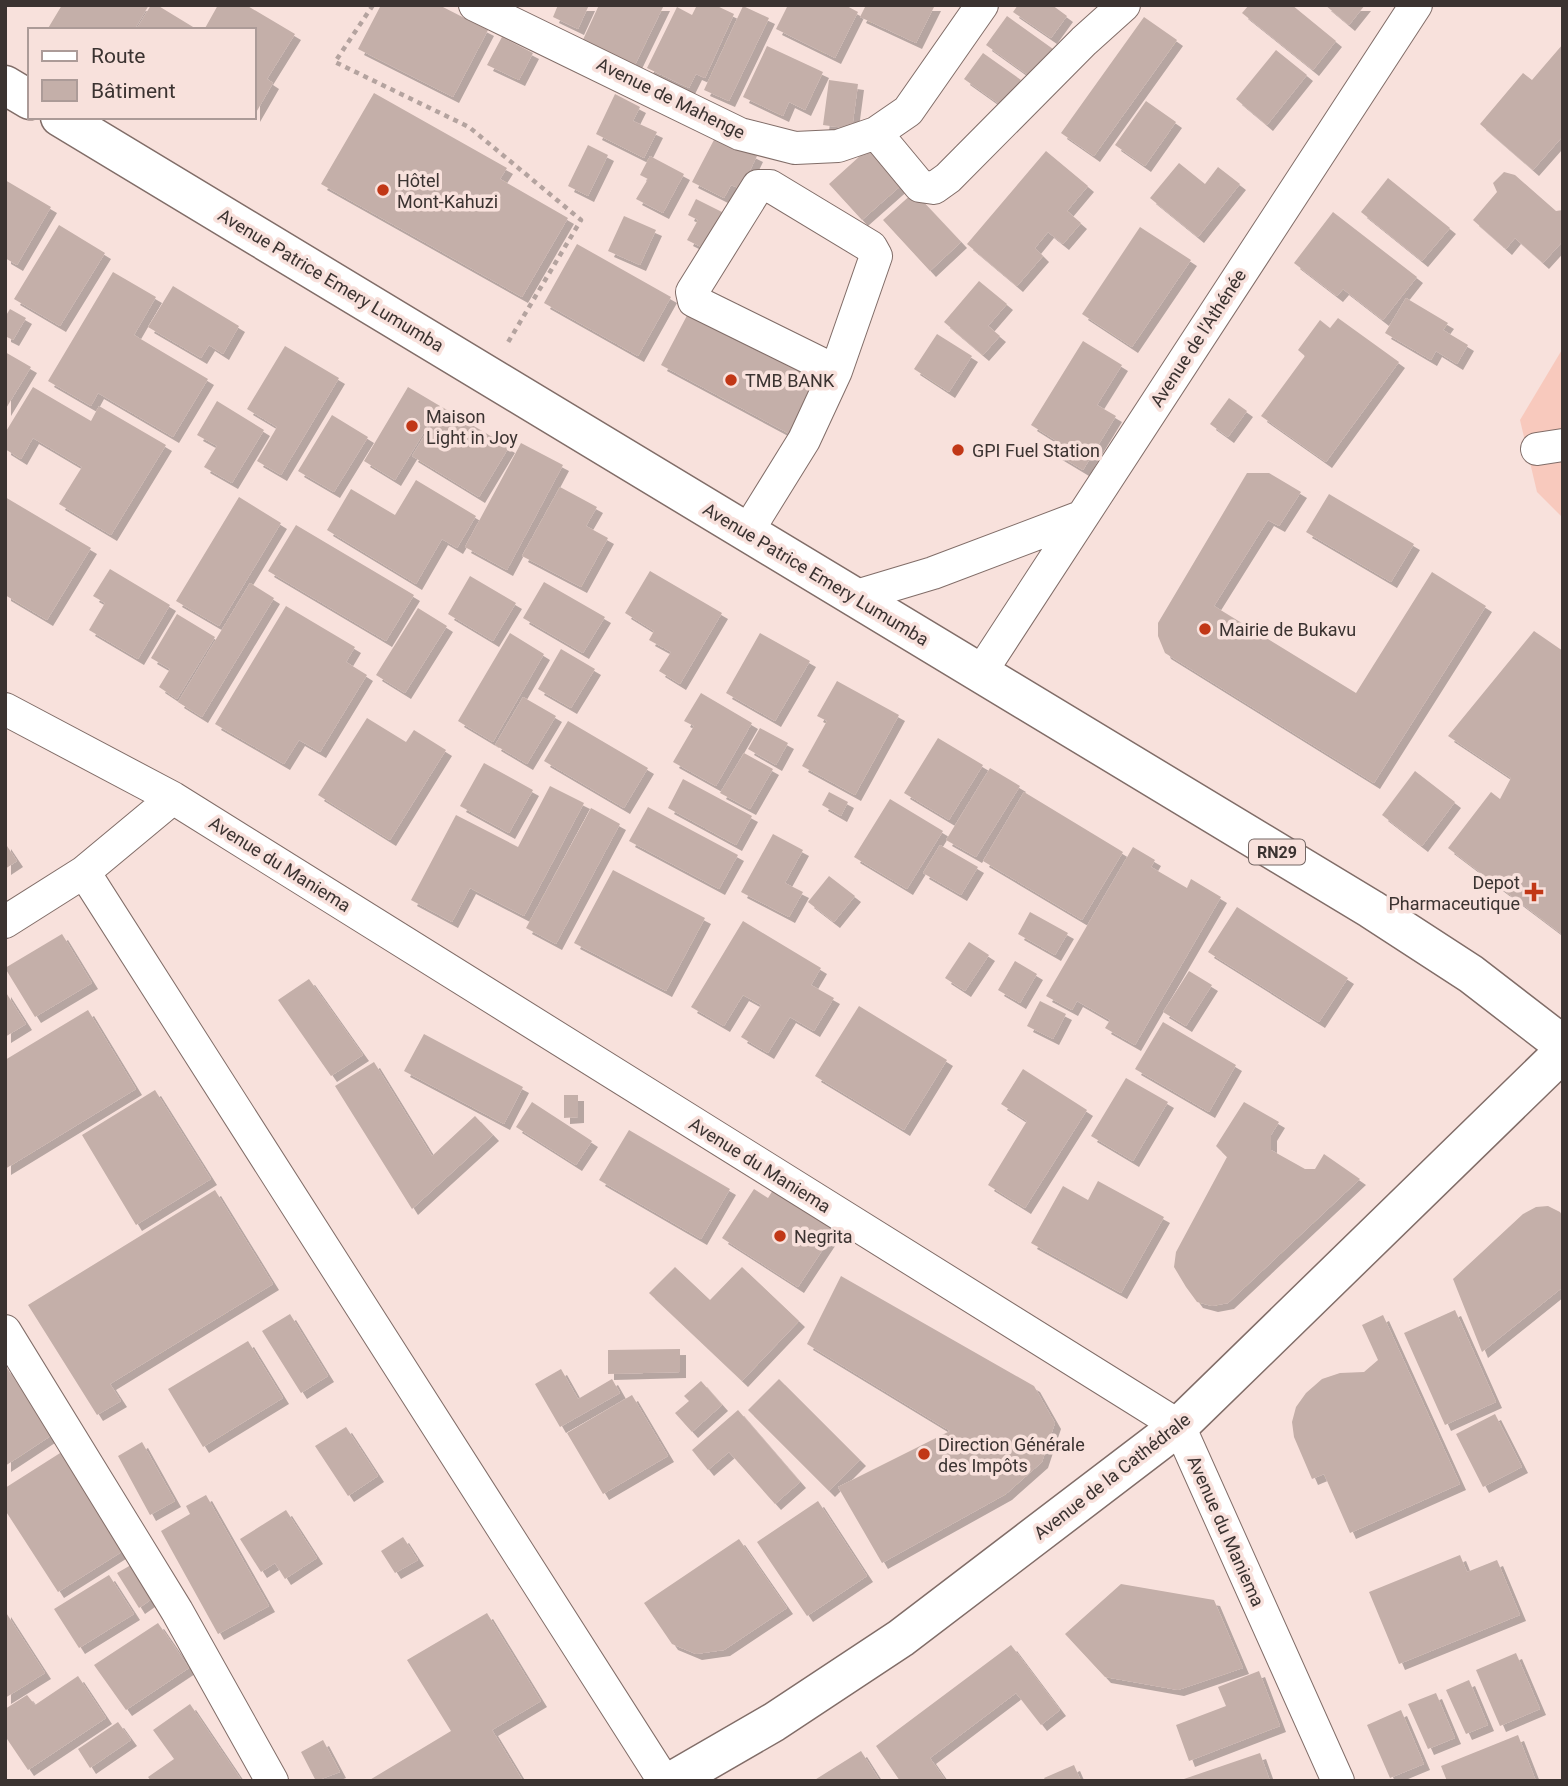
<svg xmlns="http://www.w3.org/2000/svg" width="1568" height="1786" viewBox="0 0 1568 1786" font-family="Roboto,sans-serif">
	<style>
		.green { fill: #f8c9bd }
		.building { fill: #c4afa9; filter: url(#shadow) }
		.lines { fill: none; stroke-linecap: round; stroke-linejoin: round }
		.street-casing { stroke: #816d68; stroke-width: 34 }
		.secondary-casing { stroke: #816d68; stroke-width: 41 }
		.primary-casing { stroke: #816d68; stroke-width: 41 }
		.path { stroke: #b4a39f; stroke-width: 4.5; stroke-dasharray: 5 5; stroke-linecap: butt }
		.street { stroke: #fff; stroke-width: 32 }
		.secondary { stroke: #fff; stroke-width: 38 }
		.primary { stroke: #fff; stroke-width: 38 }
		.poi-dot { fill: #c13716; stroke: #f8e1dc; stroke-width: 2.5 }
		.labels { text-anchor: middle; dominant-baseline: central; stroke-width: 7; stroke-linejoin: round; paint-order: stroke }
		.shield { fill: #f8e1dc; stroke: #746764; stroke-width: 2 }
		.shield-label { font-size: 16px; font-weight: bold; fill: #3b3331 }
		.street-label { font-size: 18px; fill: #3b3331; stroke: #f8e1dc }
		.poi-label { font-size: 18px; fill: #3b3331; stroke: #f8e1dc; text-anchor: start }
	</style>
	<defs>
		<filter id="shadow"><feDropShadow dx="6" dy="6" stdDeviation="0" flood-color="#0004"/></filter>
	</defs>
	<rect width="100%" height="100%" fill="#f8e1dc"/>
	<path class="green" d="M1563,348V518L1537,492L1520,420Z"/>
	<path class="building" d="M62,5H149L134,30H47Z
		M151,5H157L198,30H136Z
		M218,5H246L295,34L267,79L273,83L254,116V30H204Z
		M381,5H439L488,30L453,97L358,49Z
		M558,5H589L578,29L553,17Z
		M599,5H664L633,69L581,44Z
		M697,5H715L734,14L705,78L696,74L689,88L647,68L677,7L692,15Z
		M788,5H845L858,12L835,58L776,29Z
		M866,5H935L916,43L860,17Z
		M1018,5H1052L1067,16L1051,38L1013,12Z
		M1249,5H1292L1336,41L1313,70L1242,13Z
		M1325,5H1365L1349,25Z
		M743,6L769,18L729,101L704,90Z
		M1007,16L1053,49L1032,78L986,45Z
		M1144,17L1177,40L1094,156L1061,133Z
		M502,37L533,53L519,80L487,65Z
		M1563,44V136L1533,170L1480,124L1523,73L1532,80Z
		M767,46L823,72L805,110L789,102L783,116L743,97Z
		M1276,50L1307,75L1267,125L1236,99Z
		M983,53L1021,80L1002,106L964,79Z
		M829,80L858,84L852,129L823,125Z
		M374,93L507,168L500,179L568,218L522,297L321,184Z
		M615,94L640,107L633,121L657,132L644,158L596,134Z
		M1146,101L1176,122L1145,166L1115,145Z
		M716,136L757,156L741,189L731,185L724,198L692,182Z
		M588,145L608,155L588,196L568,186Z
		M871,146L905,182L862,220L829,184Z
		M1046,151L1088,186L1067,211L1081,223L1063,244L1048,232L1035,248L1043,256L1017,286L967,244Z
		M650,156L684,174L663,213L636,199L648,179L640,175Z
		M1179,163L1205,184L1218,167L1240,184L1198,237L1150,198Z
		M1504,172L1515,175L1556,211L1563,210V241L1543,263L1515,238L1506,249L1473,220L1497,192L1493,183Z
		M1388,178L1450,228L1422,261L1361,212Z
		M5,180L51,207L17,265L5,258Z
		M914,192L961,242L930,271L883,220Z
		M696,199L724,213L705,249L687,240L698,220L688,215Z
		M1333,212L1417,277L1383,320L1343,289L1337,296L1294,263Z
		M624,216L656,230L640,265L608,251Z
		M59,225L105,253L60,326L14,299Z
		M1140,227L1191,260L1132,347L1082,314Z
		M577,244L671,297L638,356L544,303Z
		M113,272L156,297L134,335L208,379L173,437L98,393L91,406L48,381Z
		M979,281L1007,304L988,326L1000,336L983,355L944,322Z
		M173,286L239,326L223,354L209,345L201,358L148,327Z
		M1406,298L1448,323L1443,330L1468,345L1457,364L1436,351L1431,360L1385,333Z
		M692,306L829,379L797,438L661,365Z
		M10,309L26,318L13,340L5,336V317Z
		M1338,318L1399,362L1326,462L1261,416L1305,356L1298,350L1320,320L1330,328Z
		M937,334L972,356L949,392L914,369Z
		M1083,341L1122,365L1097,405L1116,416L1083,470L1053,452L1058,442L1031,425Z
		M285,346L339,378L281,475L257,461L277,427L247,409Z
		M5,352L31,367L5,410Z
		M33,387L91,421L99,406L166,445L111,535L59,504L82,467L33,438L21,459L5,449V433Z
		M408,387L440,406L395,480L364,461Z
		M1229,398L1247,411L1228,437L1210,424Z
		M217,401L264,430L232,483L204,467L217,446L197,435Z
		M442,407L509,447L479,497L412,456Z
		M332,415L368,437L334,492L298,471Z
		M521,443L563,465L507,570L465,547Z
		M1247,473H1269L1301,492L1279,526L1268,520L1214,606L1356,693L1432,572L1486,606L1374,783L1165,653L1158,636V623Z
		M416,480L476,516L457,548L442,539L416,584L327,530L351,489L395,515Z
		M560,487L597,507L586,526L608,538L581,587L522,556Z
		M1329,494L1414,544L1391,582L1306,532Z
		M5,497L91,548L47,620L5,595Z
		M239,497L281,523L219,626L176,601Z
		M296,525L414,595L386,641L268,571Z
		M110,569L170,605L138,659L89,630L105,603L93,596Z
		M650,571L722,613L680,684L659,671L671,652L649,640L654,631L625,613Z
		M470,576L516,603L493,641L448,614Z
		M544,582L605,617L583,653L523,618Z
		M250,583L274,598L202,717L178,702Z
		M286,606L355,647L346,662L367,675L320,752L299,740L284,764L215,724Z
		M418,608L447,626L405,693L376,675Z
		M177,614L215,637L177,699L159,687L170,669L151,658Z
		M1534,631L1563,651V935L1448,848L1491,792L1500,799L1511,778L1448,736Z
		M510,633L544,654L493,742L458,721Z
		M760,633L810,661L775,721L726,693Z
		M561,649L595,669L571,708L538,689Z
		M837,681L899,715L855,795L802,766L827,721L817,716Z
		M701,693L752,723L716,786L673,762L694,726L684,721Z
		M523,697L556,716L527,764L495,745Z
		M367,718L406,742L414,730L446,750L390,840L318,795Z
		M568,721L648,768L624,808L544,761Z
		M760,728L788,743L776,765L748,749Z
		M938,738L983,765L949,820L904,793Z
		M744,753L773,769L750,809L720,793Z
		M484,763L533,790L509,833L460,806Z
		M990,768L1020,786L976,857L946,840Z
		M1415,771L1455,802L1422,846L1382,815Z
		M683,779L752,816L736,845L668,808Z
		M550,786L584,803L524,916L470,888L452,922L411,900L456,815L518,847Z
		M829,792L848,802L841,816L822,805Z
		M1024,792L1123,852L1082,920L983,861Z
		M890,799L943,831L907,889L854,857Z
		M648,807L738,855L719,889L629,841Z
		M591,808L620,824L556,944L526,928Z
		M773,834L803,850L785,883L803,892L789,917L741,892Z
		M5,843L17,861L5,869Z
		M940,845L978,867L961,895L923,873Z
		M1133,847L1155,860L1151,867L1187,888L1191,879L1221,897L1135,1045L1105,1028L1110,1020L1077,1001L1072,1010L1046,996Z
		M613,870L705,918L666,991L574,943Z
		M829,876L855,896L834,922L808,902Z
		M1237,907L1348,978L1319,1022L1208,952Z
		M1030,912L1068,933L1055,955L1018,934Z
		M743,921L821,968L811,985L834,998L814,1031L790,1017L768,1053L741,1037L761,1005L743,995L724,1026L691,1007Z
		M62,934L92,983L35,1017L5,968Z
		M969,942L989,955L965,991L945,978Z
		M1015,961L1037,974L1020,1003L998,990Z
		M1189,971L1212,985L1186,1026L1163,1012Z
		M309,979L363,1055L331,1076L278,1000Z
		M5,991L26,1024L5,1037Z
		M1040,1001L1066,1014L1053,1039L1027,1026Z
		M859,1006L947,1060L904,1130L815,1076Z
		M88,1010L136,1089L5,1169V1060Z
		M1163,1022L1236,1065L1209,1112L1135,1069Z
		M424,1034L523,1087L504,1124L404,1071Z
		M374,1062L432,1156L475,1116L493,1135L412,1209L335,1086Z
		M1023,1069L1087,1110L1025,1208L988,1185L1027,1121L1001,1104Z
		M1126,1078L1168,1102L1133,1161L1091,1136Z
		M155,1090L211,1179L136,1225L82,1135Z
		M564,1095H578V1117L564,1118Z
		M532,1102L592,1141L576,1165L516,1127Z
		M1244,1102L1279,1122L1271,1135V1150L1305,1169H1315L1324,1154L1360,1179L1228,1303L1212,1306L1197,1302L1186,1287L1174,1267L1176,1252L1227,1157L1216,1146Z
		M629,1130L730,1189L701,1239L599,1180Z
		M780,1179L843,1219L798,1287L722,1238L754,1189L768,1198Z
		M1098,1181L1164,1217L1121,1293L1031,1243L1063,1186L1088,1200Z
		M215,1190L273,1284L110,1384L121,1401L97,1415L28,1305Z
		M1548,1206L1560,1212L1563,1217V1287L1482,1352L1453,1279L1523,1214L1536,1207Z
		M675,1267L710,1300L742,1267L799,1321L742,1381L649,1293Z
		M841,1276L1034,1386L1055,1423L1042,1462L1006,1494L882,1563L838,1487L950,1431L807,1344Z
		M1455,1310L1496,1402L1445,1425L1404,1333Z
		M290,1314L328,1376L301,1393L262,1331Z
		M1383,1315L1460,1484L1350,1533L1324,1474L1312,1479L1294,1437L1292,1422L1296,1407L1306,1393L1322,1379L1340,1373L1364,1372L1378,1360L1362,1325Z
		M248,1341L283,1398L203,1447L168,1389Z
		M680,1349V1372L608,1374V1350Z
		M5,1365L52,1435L5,1466Z
		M561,1369L578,1399L612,1379L620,1393L560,1427L535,1384Z
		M779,1379L860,1460L829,1491L748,1410Z
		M701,1381L722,1405L692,1432L675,1413L689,1401L684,1396Z
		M632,1395L668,1456L603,1494L567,1433Z
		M738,1410L800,1482L775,1504L729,1452L708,1470L692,1450Z
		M1495,1414L1522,1467L1483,1487L1456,1434Z
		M346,1427L378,1476L348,1496L315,1446Z
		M142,1442L175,1501L150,1515L118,1456Z
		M68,1448L131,1546L58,1592L5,1510V1488Z
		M206,1495L269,1606L218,1634L161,1531L190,1514L186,1506Z
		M818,1501L867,1576L807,1616L757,1542Z
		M286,1510L317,1558L285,1579L275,1563L261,1572L240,1539Z
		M403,1537L418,1560L395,1573L381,1551Z
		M739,1539L787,1608L724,1650L696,1654L672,1644L644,1603Z
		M1460,1555L1467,1572L1497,1560L1520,1615L1399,1664L1369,1592Z
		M138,1561L159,1594L139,1608L117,1573Z
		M109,1575L134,1614L79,1648L54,1609Z
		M1121,1584L1214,1600L1243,1668L1178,1690L1105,1677L1065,1634Z
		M5,1611L45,1673L5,1698Z
		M487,1613L541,1701L492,1730L523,1781H368L451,1731L407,1660Z
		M158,1623L189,1668L126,1710L94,1665Z
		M1011,1645L1060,1710L1041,1725L1016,1693L930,1758L946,1781H900L876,1746Z
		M1516,1653L1540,1709L1500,1726L1476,1670Z
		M1259,1671L1280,1726L1189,1761L1176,1725L1226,1706L1218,1687Z
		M78,1676L106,1718L28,1770L5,1736V1709L27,1695L35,1705Z
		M1469,1680L1488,1725L1466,1734L1446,1690Z
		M1436,1693L1455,1738L1428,1749L1408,1704Z
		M190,1704L242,1781H151L148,1777L174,1759L153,1730Z
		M1401,1710L1424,1764L1390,1778L1367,1725Z
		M118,1722L131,1740L90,1768L78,1749Z
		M1518,1735L1536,1781H1447L1441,1766Z
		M323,1740L340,1772L316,1781L301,1752Z
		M861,1751L880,1781H813Z
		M1260,1753L1270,1781H1181V1780Z
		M1074,1765L1081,1781H1046L1044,1778Z"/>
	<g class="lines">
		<defs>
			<path id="street" d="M475,5L740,134L795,148L838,146L876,133L908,111L982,5
				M876,133L920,186L934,188L948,178L1084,41L1124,5
				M758,186H770L871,247L876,256L836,371L694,301L692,292Z
				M1537,449L1563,445
				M747,532L804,440L836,371
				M853,597L933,573L1081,517
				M981,672L1416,5
				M5,709L173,798L1179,1426L1338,1781
				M84,872L664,1781
				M5,922L84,872L173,798
				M5,1331L177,1611L272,1781"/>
			<path id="secondary" d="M672,1781L774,1722L901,1638L1179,1426L1563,1052"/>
			<path id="primary" d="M5,85L30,100
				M60,117L1371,909L1471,974L1563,1045"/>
		</defs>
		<use href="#street" class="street-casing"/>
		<use href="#secondary" class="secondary-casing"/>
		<use href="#primary" class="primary-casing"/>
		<path class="path" d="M373,5L335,62L469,127L581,220L507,344"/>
		<use href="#street" class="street"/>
		<use href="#secondary" class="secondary"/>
		<use href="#primary" class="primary"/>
	</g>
	<g class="poi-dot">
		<circle cx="383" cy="190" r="7"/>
		<circle cx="731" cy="380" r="7"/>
		<circle cx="412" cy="426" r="7"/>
		<circle cx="958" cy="450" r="7"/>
		<circle cx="1205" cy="629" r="7"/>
		<path d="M1530.5 881.5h7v7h7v7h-7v7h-7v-7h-7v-7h7z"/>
		<circle cx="780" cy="1236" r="7"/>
		<circle cx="924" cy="1454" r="7"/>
	</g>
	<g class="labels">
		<rect class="shield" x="1249" y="839.5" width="56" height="25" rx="5"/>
		<g class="shield-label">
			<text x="1277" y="852">RN29</text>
		</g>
		<g class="street-label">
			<text transform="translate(671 98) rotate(26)">Avenue de Mahenge</text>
			<text transform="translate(331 280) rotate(31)">Avenue Patrice Emery Lumumba</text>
			<text transform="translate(1198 338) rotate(-57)">Avenue de l'Athénée</text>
			<text transform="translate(816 574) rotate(31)">Avenue Patrice Emery Lumumba</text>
			<text transform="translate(280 864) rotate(32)">Avenue du Maniema</text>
			<text transform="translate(760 1165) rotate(32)">Avenue du Maniema</text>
			<text transform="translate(1112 1476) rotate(-38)">Avenue de la Cathédrale</text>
			<text transform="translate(1226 1531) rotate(66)">Avenue du Maniema</text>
		</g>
		<g class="poi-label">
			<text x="397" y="180">Hôtel<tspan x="397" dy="21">Mont-Kahuzi</tspan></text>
			<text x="745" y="380">TMB BANK</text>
			<text x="426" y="416">Maison<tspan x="426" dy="21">Light in Joy</tspan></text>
			<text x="972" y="450">GPI Fuel Station</text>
			<text x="1219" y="629">Mairie de Bukavu</text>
			<text x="1520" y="882" text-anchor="end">Depot<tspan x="1520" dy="21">Pharmaceutique</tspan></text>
			<text x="794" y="1236">Negrita</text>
			<text x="938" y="1444">Direction Générale<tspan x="938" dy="21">des Impôts</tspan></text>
		</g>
	</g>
	<rect width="1568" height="1786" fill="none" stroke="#3b3331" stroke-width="14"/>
	<rect x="28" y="28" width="228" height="91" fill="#f8e1dc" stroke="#ac9b98" stroke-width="2"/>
	<rect x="42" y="51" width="35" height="10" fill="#ffffff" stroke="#ac9b98" stroke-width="2"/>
	<text x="91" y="63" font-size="21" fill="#3b3331">Route</text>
	<rect x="42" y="80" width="35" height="21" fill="#c4afa9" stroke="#ac9b98" stroke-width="2"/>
	<text x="91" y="98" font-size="21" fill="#3b3331">Bâtiment</text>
</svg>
